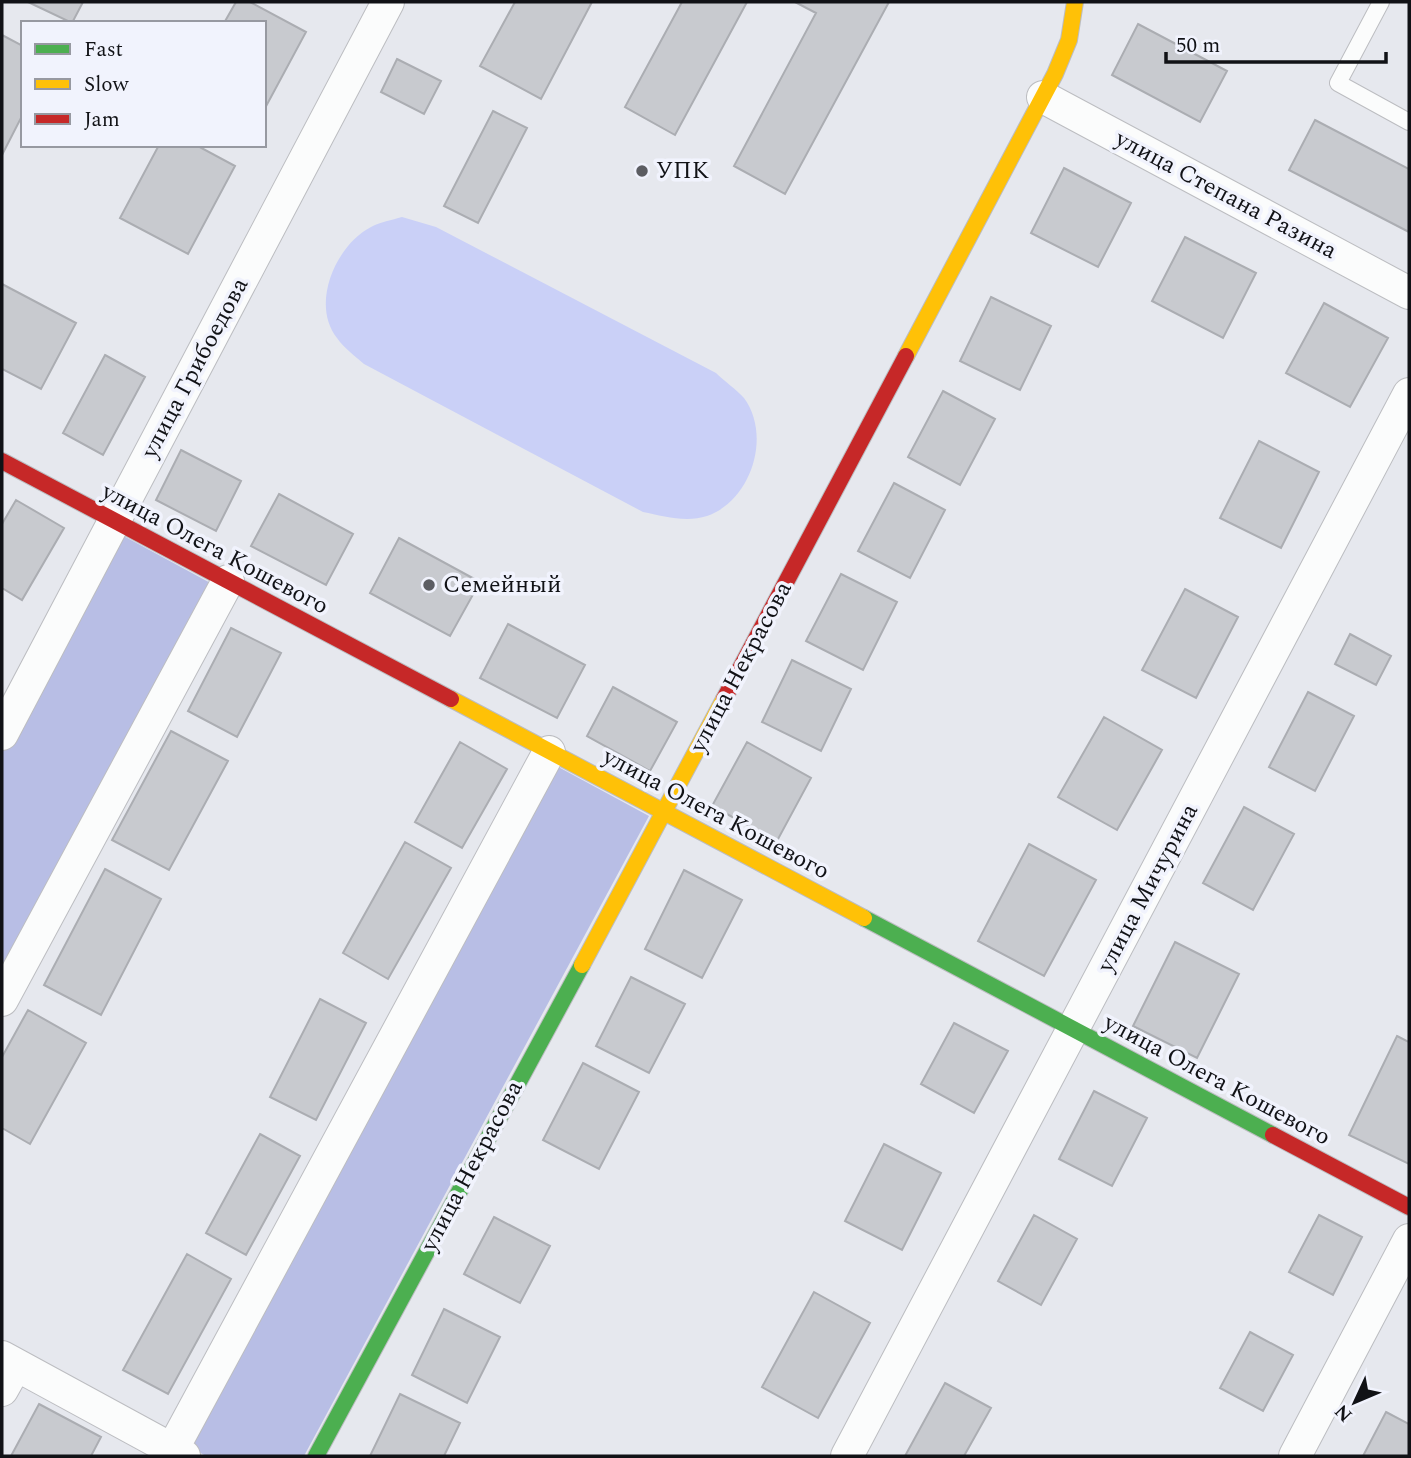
<svg xmlns="http://www.w3.org/2000/svg" width="1411" height="1458" viewBox="0 0 1411 1458" font-family="Spectral,serif">
	<style>
		.green { fill: #cad0f7 }
		.forest { fill: #b8bee5 }
		.building { fill: #c8cacf; stroke: #abadb2; stroke-width: 2 }
		.lines { fill: none; stroke-linecap: round; stroke-linejoin: round }
		.lane-casing { stroke: #bcbdc1; stroke-width: 18 }
		.street-casing { stroke: #bcbdc1; stroke-width: 34 }
		.fast-casing { stroke: #bcbdc1; stroke-width: 18 }
		.slow-casing { stroke: #bcbdc1; stroke-width: 18 }
		.jam-casing { stroke: #bcbdc1; stroke-width: 18 }
		.lane { stroke: #fbfcfc; stroke-width: 16 }
		.street { stroke: #fbfcfc; stroke-width: 32 }
		.fast { stroke: #4caf50; stroke-width: 16 }
		.slow { stroke: #ffc107; stroke-width: 16 }
		.jam { stroke: #c62828; stroke-width: 16 }
		.poi-dot { fill: #5c5d62; stroke: #f1f3fd; stroke-width: 2.5 }
		.labels { text-anchor: middle; dominant-baseline: central; stroke-width: 7; stroke-linejoin: round; paint-order: stroke }
		.poi-label { font-size: 24px; fill: #111216; stroke: #f1f3fd; text-anchor: start }
		.street-label { font-size: 24px; fill: #111216; stroke: #f1f3fd }
	</style>
	<rect width="100%" height="100%" fill="#e6e8ee"/>
	<path class="green" d="M402,217L436,227L716,373C724,381 736,389 744,398C772,436 751,501 707,516C686,523 663,516 643,512L364,364C355,356 344,348 337,338C310,304 336,245 371,227C380,222 392,220 402,217Z"/>
	<path class="forest" d="M118,533L216,586L2,986V751Z
		M551,763L649,816L304,1456H206L184,1444Z"/>
	<path class="building" d="M28,2H83L72,23Z
		M236,2H250L306,32L264,110V23H224Z
		M515,2H592L541,99L480,66Z
		M682,2H747L675,135L625,107Z
		M795,2H889L785,194L734,166L816,13Z
		M1138,24L1227,71L1200,122L1112,75Z
		M2,35L23,46V114L2,155Z
		M397,59L441,81L424,114L381,92Z
		M493,111L527,128L478,223L444,206Z
		M1315,120L1409,169V232L1289,170Z
		M159,145H196L235,166L188,254L120,218Z
		M1064,168L1131,203L1098,267L1031,233Z
		M1185,237L1256,273L1223,338L1152,301Z
		M2,284L76,323L41,389L2,369Z
		M991,297L1051,326L1020,390L960,361Z
		M1324,303L1388,338L1350,407L1286,373Z
		M105,355L145,377L103,455L63,433Z
		M943,391L995,419L960,485L908,457Z
		M1259,441L1319,472L1281,548L1220,518Z
		M181,450L241,481L216,531L156,500Z
		M894,483L945,510L910,578L858,551Z
		M279,494L353,534L326,585L251,546Z
		M16,500L64,528L22,600L2,588V524Z
		M399,538L480,582L450,636L370,593Z
		M841,574L897,602L863,670L806,641Z
		M1185,589L1238,617L1196,698L1142,670Z
		M508,624L585,665L557,718L480,678Z
		M231,628L281,653L237,737L188,711Z
		M1350,634L1391,656L1376,685L1335,664Z
		M792,660L851,689L821,751L762,722Z
		M613,687L677,722L650,771L587,736Z
		M1308,692L1354,716L1315,791L1269,767Z
		M1104,717L1162,750L1117,830L1058,797Z
		M171,731L228,761L169,870L112,840Z
		M460,742L507,769L462,848L415,822Z
		M747,742L811,778L777,841L712,806Z
		M1244,807L1294,834L1253,910L1203,883Z
		M405,842L451,868L388,979L343,953Z
		M1029,844L1096,880L1044,976L978,941Z
		M105,869L161,899L101,1015L44,985Z
		M684,870L742,900L702,978L645,949Z
		M1175,942L1239,974L1197,1058L1133,1026Z
		M631,977L685,1004L649,1073L596,1046Z
		M320,999L366,1023L316,1120L270,1097Z
		M28,1010L86,1043L30,1144L2,1128V1057Z
		M954,1023L1008,1051L974,1113L921,1084Z
		M1397,1036L1409,1042V1164L1349,1135Z
		M583,1063L639,1092L599,1169L543,1140Z
		M1094,1091L1147,1118L1112,1186L1059,1159Z
		M260,1134L300,1156L246,1255L206,1233Z
		M884,1144L941,1173L902,1250L845,1221Z
		M1034,1215L1077,1239L1041,1305L998,1281Z
		M1319,1215L1362,1237L1333,1295L1289,1272Z
		M494,1217L550,1246L520,1303L464,1274Z
		M187,1254L231,1279L168,1394L123,1370Z
		M814,1292L870,1323L818,1418L762,1387Z
		M444,1309L500,1337L467,1403L412,1375Z
		M1250,1332L1293,1355L1263,1411L1220,1388Z
		M945,1383L991,1408L964,1456H905Z
		M400,1394L460,1423L444,1456H370Z
		M39,1404L101,1437L91,1456H11Z
		M1386,1412L1409,1424V1456H1363Z"/>
	<g class="lines">
		<defs>
			<path id="lane" d="M1381,2L1338,83L1409,122"/>
			<path id="street" d="M1043,97L1409,293
				M2,734L388,2
				M2,1000L228,581
				M2,1357L184,1456
				M2,1390L16,1365
				M172,1450L549,752
				M847,1456L1409,394
				M1295,1456L1409,1240"/>
			<path id="fast" d="M864,918L1273,1135
				M316,1456L582,965"/>
			<path id="slow" d="M906,356L1055,74L1069,40L1075,2
				M451,699L864,918
				M582,965L724,699"/>
			<path id="jam" d="M2,461L451,699
				M724,699L906,356
				M1273,1135L1409,1207"/>
		</defs>
		<use href="#lane" class="lane-casing"/>
		<use href="#street" class="street-casing"/>
		<use href="#fast" class="fast-casing"/>
		<use href="#slow" class="slow-casing"/>
		<use href="#jam" class="jam-casing"/>
		<use href="#lane" class="lane"/>
		<use href="#street" class="street"/>
		<use href="#fast" class="fast"/>
		<use href="#slow" class="slow"/>
		<use href="#jam" class="jam"/>
	</g>
	<g class="poi-dot">
		<circle cx="642" cy="171" r="7"/>
		<circle cx="429" cy="585" r="7"/>
	</g>
	<g class="labels">
		<g class="poi-label">
			<text x="656" y="171">УПК</text>
			<text x="443" y="585">Семейный</text>
		</g>
		<g class="street-label">
			<text transform="translate(1226 195) rotate(28)">улица Степана Разина</text>
			<text transform="translate(195 368) rotate(-62)">улица Грибоедова</text>
			<text transform="translate(215 549) rotate(28)">улица Олега Кошевого</text>
			<text transform="translate(741 667) rotate(-62)">улица Некрасова</text>
			<text transform="translate(716 814) rotate(28)">улица Олега Кошевого</text>
			<text transform="translate(1148 888) rotate(-62)">улица Мичурина</text>
			<text transform="translate(1217 1080) rotate(28)">улица Олега Кошевого</text>
			<text transform="translate(472 1166) rotate(-62)">улица Некрасова</text>
		</g>
	</g>
	<rect width="1411" height="1458" fill="none" stroke="#111216" stroke-width="7"/>
	<rect x="21" y="21" width="245" height="126" fill="#f1f3fd" stroke="#9799a1" stroke-width="2"/>
	<rect x="35" y="44" width="35" height="10" fill="#4caf50" stroke="#9799a1" stroke-width="2"/>
	<text x="84" y="56" font-size="21" fill="#111216">Fast</text>
	<rect x="35" y="79" width="35" height="10" fill="#ffc107" stroke="#9799a1" stroke-width="2"/>
	<text x="84" y="91" font-size="21" fill="#111216">Slow</text>
	<rect x="35" y="114" width="35" height="10" fill="#c62828" stroke="#9799a1" stroke-width="2"/>
	<text x="84" y="126" font-size="21" fill="#111216">Jam</text>
	<g transform="translate(1355 1402) rotate(226)" stroke="#f1f3fd" stroke-width="5" paint-order="stroke">
	<path d="M0-5L12 26L0 18L-12 26Z" fill="#111216"/>
	<text y="-10" font-size="19" font-weight="bold" text-anchor="middle" fill="#111216">N</text>
	</g>
	<path d="M1166 52v10h220v-10" fill="none" stroke="#111216" stroke-width="3.5"/>
	<text x="1176" y="52" font-size="21" fill="#111216" stroke="#f1f3fd" stroke-width="5" paint-order="stroke">50 m</text>
</svg>
